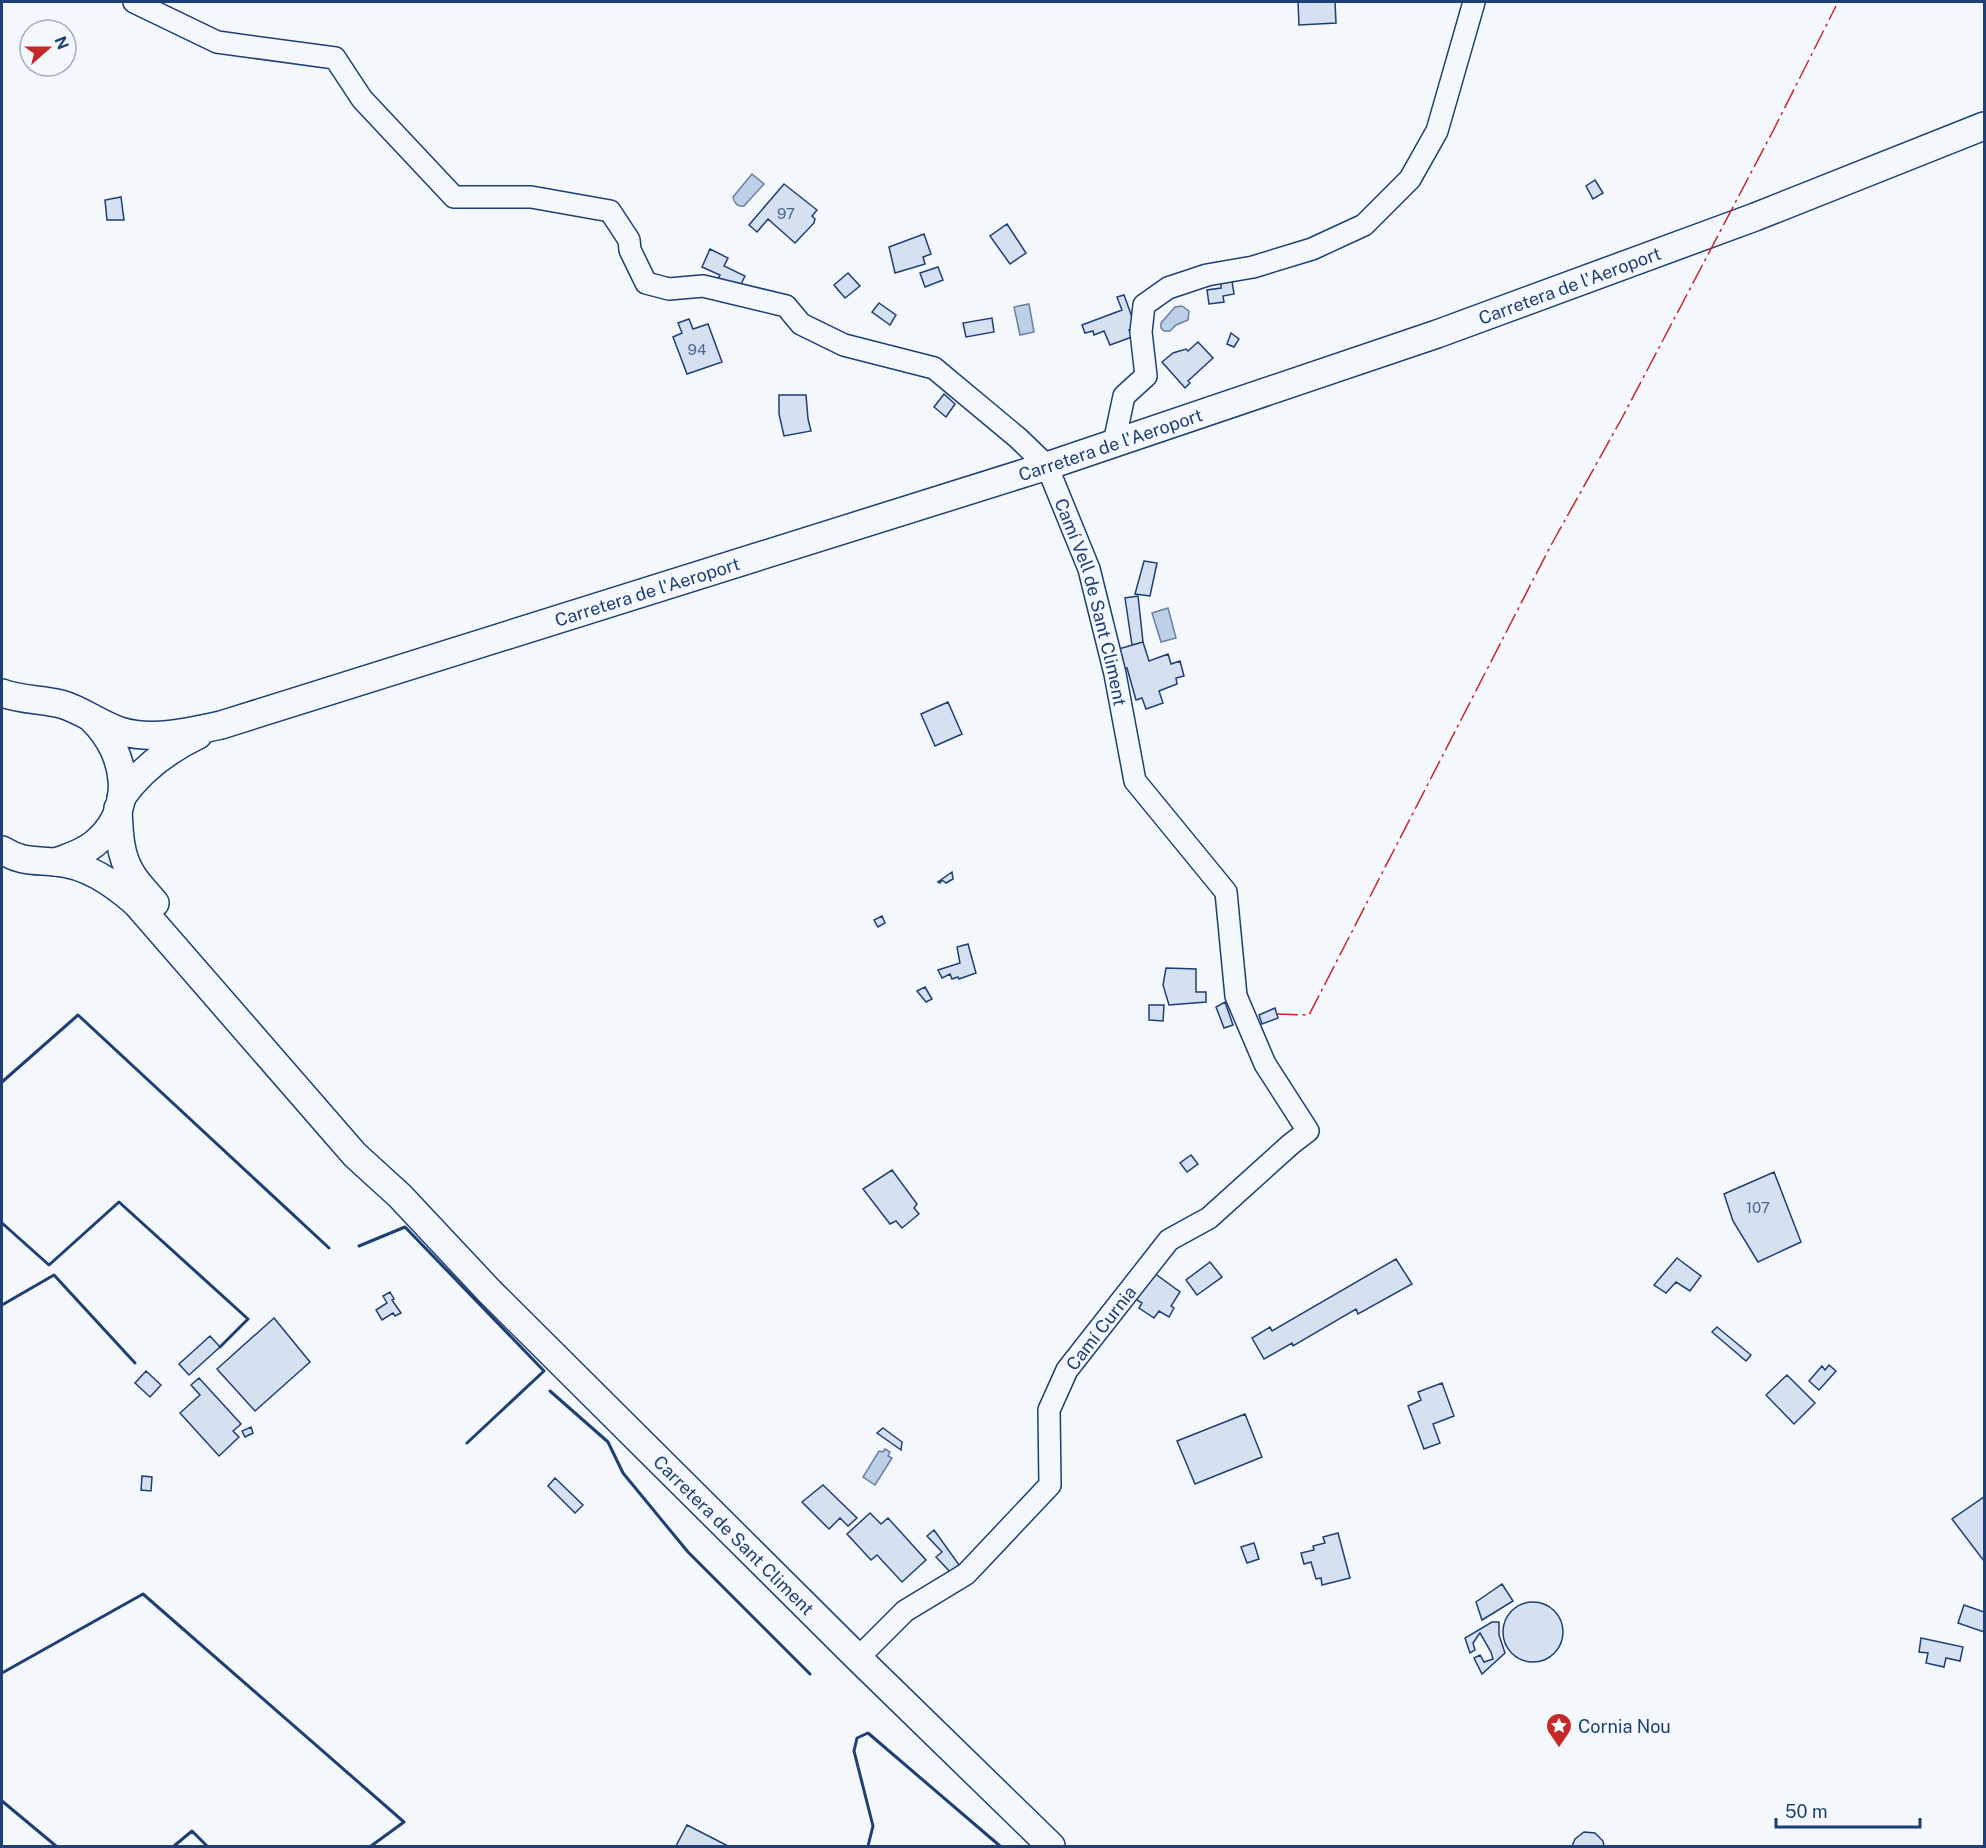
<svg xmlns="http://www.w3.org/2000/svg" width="1986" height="1848" viewBox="0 0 1986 1848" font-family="'Public Sans',sans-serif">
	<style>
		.water { fill: #bed0e5; stroke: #687fa3; stroke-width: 1.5 }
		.building { fill: #d5e0f0; stroke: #1d3f73; stroke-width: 1.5 }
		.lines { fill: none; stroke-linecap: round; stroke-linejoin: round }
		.minor-casing { stroke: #1d3f73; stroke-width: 24 }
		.major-casing { stroke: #1d3f73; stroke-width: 30 }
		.minor { stroke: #f4f7fb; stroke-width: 21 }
		.major { stroke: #f4f7fb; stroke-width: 27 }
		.wall { stroke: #1d3f73; stroke-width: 3 }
		.power { stroke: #c62828; stroke-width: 1.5; stroke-dasharray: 21 4.5 3 4.5; stroke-linecap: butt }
		.labels { text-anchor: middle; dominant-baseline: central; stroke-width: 4.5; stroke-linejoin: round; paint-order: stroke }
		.number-label { font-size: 15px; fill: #4b6792 }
		.street-label { font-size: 18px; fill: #1d3f73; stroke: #f4f7fb }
		.poi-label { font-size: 18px; fill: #1d3f73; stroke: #f4f7fb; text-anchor: start }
	</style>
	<rect width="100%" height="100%" fill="#f4f7fb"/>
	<path class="water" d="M752,174L764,184L744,206C737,207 734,203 733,197Z
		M1029,304L1034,332L1020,335L1014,307Z
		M1182,306L1189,311L1188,320L1176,325L1170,331H1164L1161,328V323L1175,307Z
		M1168,608L1176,638L1161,642L1152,613Z
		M885,1449L890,1452L888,1456L892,1458L875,1485L863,1477L879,1451L883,1452Z"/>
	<path class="building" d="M1298,2H1335L1336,23L1299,25Z
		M1595,180L1603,193L1593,199L1586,186Z
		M784,184L817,210L812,216L815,219L814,223L795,243L768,219L757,232L749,225Z
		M121,197L124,220H107L105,200Z
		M1007,224L1026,253L1010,264L990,236Z
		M924,234L931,254L923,257L925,264L895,273L889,247Z
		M710,249L728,258L724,266L745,276L739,288L718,278L720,275L702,267Z
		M938,267L943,280L925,287L920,273Z
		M848,273L860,286L845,298L834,285Z
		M1232,281L1234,294L1223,296L1224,302L1209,304L1207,290L1221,288V283Z
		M1124,295L1136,328L1129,330L1132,337L1110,345L1104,331L1094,335L1093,331L1085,333L1082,325L1122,310L1117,297Z
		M879,303L896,315L890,325L872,312Z
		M992,318L994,332L966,337L963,323Z
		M689,319L693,329L708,324L722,362L687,374L673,337L682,333L678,323Z
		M1231,333L1239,339L1234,347L1227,344Z
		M1198,342L1213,358L1188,381L1190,383L1185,388L1162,362L1173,353L1186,349L1188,351Z
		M944,394L955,404L946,417L934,407Z
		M779,395H806L808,419L811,431L784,436L779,414Z
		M1144,561L1157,563L1150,596L1135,594Z
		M1138,596L1143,642L1132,645L1125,598Z
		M1143,642L1149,661L1168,654L1171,664L1180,661L1184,676L1176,678L1177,684L1159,691L1163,703L1146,709L1142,698L1136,700L1127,668L1119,670L1115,650Z
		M948,702L962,734L935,746L921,714Z
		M952,872L953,879L946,883L942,880L940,883L938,882Z
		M882,916L885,923L878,927L874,920Z
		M968,944L976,973L959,979L958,977L952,979L950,974L942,978L938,970L960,963L957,947Z
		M1166,968L1196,969V992H1206V1002L1169,1005L1163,985Z
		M925,987L932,999L926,1002L917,991Z
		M1225,1002L1233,1025L1224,1028L1216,1007Z
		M1149,1005H1164L1163,1021L1149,1020Z
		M1275,1008L1278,1018L1262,1024L1259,1015Z
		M1191,1155L1198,1164L1187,1172L1180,1163Z
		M892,1170L917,1204L914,1208L919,1214L902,1228L896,1221L890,1224L863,1189Z
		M1774,1172L1801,1242L1758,1262L1733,1221L1724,1194Z
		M1677,1258L1701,1276L1690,1291L1676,1282L1666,1293L1654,1285Z
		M1396,1259L1412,1284L1358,1314L1356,1309L1293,1346L1292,1343L1264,1359L1252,1338L1270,1327L1272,1331Z
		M1210,1262L1222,1277L1197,1295L1186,1280Z
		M1150,1270L1180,1292L1171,1306L1174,1308L1169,1317L1159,1311L1154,1318L1139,1308L1142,1303L1131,1296Z
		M390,1292L394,1299L392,1300L401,1313L395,1316L393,1313L382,1320L376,1310L387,1303L383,1296Z
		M274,1318L310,1362L255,1411L217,1369Z
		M1717,1327L1751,1355L1746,1361L1712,1332Z
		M210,1336L220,1347L189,1375L179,1364Z
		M1829,1365L1836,1371L1819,1390L1809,1381L1822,1366L1825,1370Z
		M146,1371L161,1385L150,1397L135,1383Z
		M1787,1375L1815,1403L1794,1424L1766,1395Z
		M199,1378L241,1424L233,1431L239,1437L219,1456L180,1413L200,1395L191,1385Z
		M1442,1383L1454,1416L1433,1424L1440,1443L1424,1449L1408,1406L1421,1400L1418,1392Z
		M1245,1414L1262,1457L1195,1484L1177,1441Z
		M251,1427L253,1433L245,1437L242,1431Z
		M883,1428L902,1442L901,1450L877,1433Z
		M142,1476L152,1477L151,1491L141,1490Z
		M555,1478L583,1505L575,1513L548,1486Z
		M823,1485L857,1518L848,1526L840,1518L829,1529L802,1502Z
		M1984,1497V1561L1952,1519Z
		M870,1513L881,1524L888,1518L926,1560L902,1582L877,1555L871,1560L847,1534Z
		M934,1530L962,1569L953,1575L936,1557L942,1552L927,1536Z
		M1338,1533L1350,1578L1322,1585L1321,1578L1316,1579L1311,1562L1304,1564L1301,1553L1314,1550L1313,1546L1325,1543L1323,1537Z
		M1254,1543L1259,1559L1247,1563L1241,1547Z
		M1502,1584L1513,1601L1482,1620L1476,1602Z
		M1503 1632a30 30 0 1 1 60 0a30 30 0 1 1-60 0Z
		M1964,1605L1984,1612V1632L1958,1623Z
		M1492,1622H1499V1635L1505,1653L1482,1674L1474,1658L1480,1655L1484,1662L1493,1659L1491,1652L1480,1633L1473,1643L1475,1650L1470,1653L1465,1638Z
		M1921,1638L1963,1647L1960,1661L1946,1658L1944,1667L1926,1663L1928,1653L1919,1652Z
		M687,1825L728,1846H676Z
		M1584,1832L1595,1833L1603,1841L1604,1846H1572L1575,1839Z"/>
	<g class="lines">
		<defs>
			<g id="minor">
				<path id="s1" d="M134,2L217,42L335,58L362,99L454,197H531L610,211L629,240L630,250L646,283L669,289L703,286L786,306L801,324L844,345L934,368L1018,438L1047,466L1089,569L1115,674L1135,781L1226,892L1236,996L1265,1064L1308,1131L1291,1144L1209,1218L1169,1240L1067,1370L1049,1410L1050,1485L966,1574L905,1611L858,1658"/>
				<path d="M1114,443L1124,396L1146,376L1141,332L1144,305L1168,288L1207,275L1253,267L1312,249L1364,225L1410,179L1437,131L1474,2"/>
			</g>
			<g id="major">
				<path id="s2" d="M2,693C21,700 41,699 61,704C82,710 99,724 120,731C152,741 190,732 221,725L1047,466L1437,334L1755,217L1984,126"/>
				<path d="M121,798C141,769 167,750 198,735"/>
				<path d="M118,808C119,829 119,854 131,873C137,884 147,893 155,903"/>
				<path id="s3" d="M2,850C21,862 33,860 55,862C86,864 113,883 136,903L355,1155L400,1196L490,1292L858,1658L1051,1846"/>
				<path d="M56,862C69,857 83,853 94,844C136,810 128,754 92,719"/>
			</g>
		</defs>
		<use href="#minor" class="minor-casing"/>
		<use href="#major" class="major-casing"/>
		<use href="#minor" class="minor"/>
		<use href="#major" class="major"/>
		<path class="wall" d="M2,1082L78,1015L329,1248
			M2,1223L49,1265L119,1202L248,1319L220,1347
			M359,1246L405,1227L544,1371L467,1443
			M2,1305L54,1275L135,1363
			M550,1391L608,1442L623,1473L688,1552L810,1674
			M2,1673L143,1594L404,1822L371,1846
			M2,1801L56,1846
			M174,1846L192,1831L207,1846
			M868,1846L873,1826L854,1751L857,1738L868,1733L1000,1846"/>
		<path class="power" d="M1277,1014L1309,1015L1550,547L1622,418L1774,129L1836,6"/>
	</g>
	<defs>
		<symbol id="sight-pin" viewBox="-11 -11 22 30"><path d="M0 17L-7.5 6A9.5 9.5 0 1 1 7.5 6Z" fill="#c62828" stroke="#f4f7fb"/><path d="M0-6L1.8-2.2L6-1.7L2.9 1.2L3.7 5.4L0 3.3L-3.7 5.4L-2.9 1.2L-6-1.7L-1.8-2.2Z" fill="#fff"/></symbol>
	</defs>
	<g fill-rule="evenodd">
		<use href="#sight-pin" x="1544" y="1711" width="30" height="40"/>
	</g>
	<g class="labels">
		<g class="number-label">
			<text x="786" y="213">97</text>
			<text x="697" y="349">94</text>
			<text x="1758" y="1207">107</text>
		</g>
		<g class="street-label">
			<text stroke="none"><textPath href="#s2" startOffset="1646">Carretera de l'Aeroport</textPath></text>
			<text stroke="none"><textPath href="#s2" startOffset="1160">Carretera de l'Aeroport</textPath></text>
			<text stroke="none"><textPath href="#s2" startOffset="674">Carretera de l'Aeroport</textPath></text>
			<text stroke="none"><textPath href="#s1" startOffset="1234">Camí Vell de Sant Climent</textPath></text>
			<text transform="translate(1101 1328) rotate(-52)">Camí Curnia</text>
			<text stroke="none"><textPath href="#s3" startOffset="1018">Carretera de Sant Climent</textPath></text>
		</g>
		<g class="poi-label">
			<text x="1578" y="1726">Cornia Nou</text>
		</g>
	</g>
	<rect width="1986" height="1848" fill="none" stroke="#1d3f73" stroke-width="6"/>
	<g transform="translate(48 48) rotate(69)"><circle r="28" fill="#f4f7fb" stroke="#9eadc5" stroke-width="1.5"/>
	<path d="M0-4.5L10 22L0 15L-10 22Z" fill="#c62828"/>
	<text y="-9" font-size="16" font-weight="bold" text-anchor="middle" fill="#1d3f73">N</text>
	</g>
	<path d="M1776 1818v9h144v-9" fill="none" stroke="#1d3f73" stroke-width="3"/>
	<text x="1785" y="1818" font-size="18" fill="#1d3f73" stroke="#f4f7fb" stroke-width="4.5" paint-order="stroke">50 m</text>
</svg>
